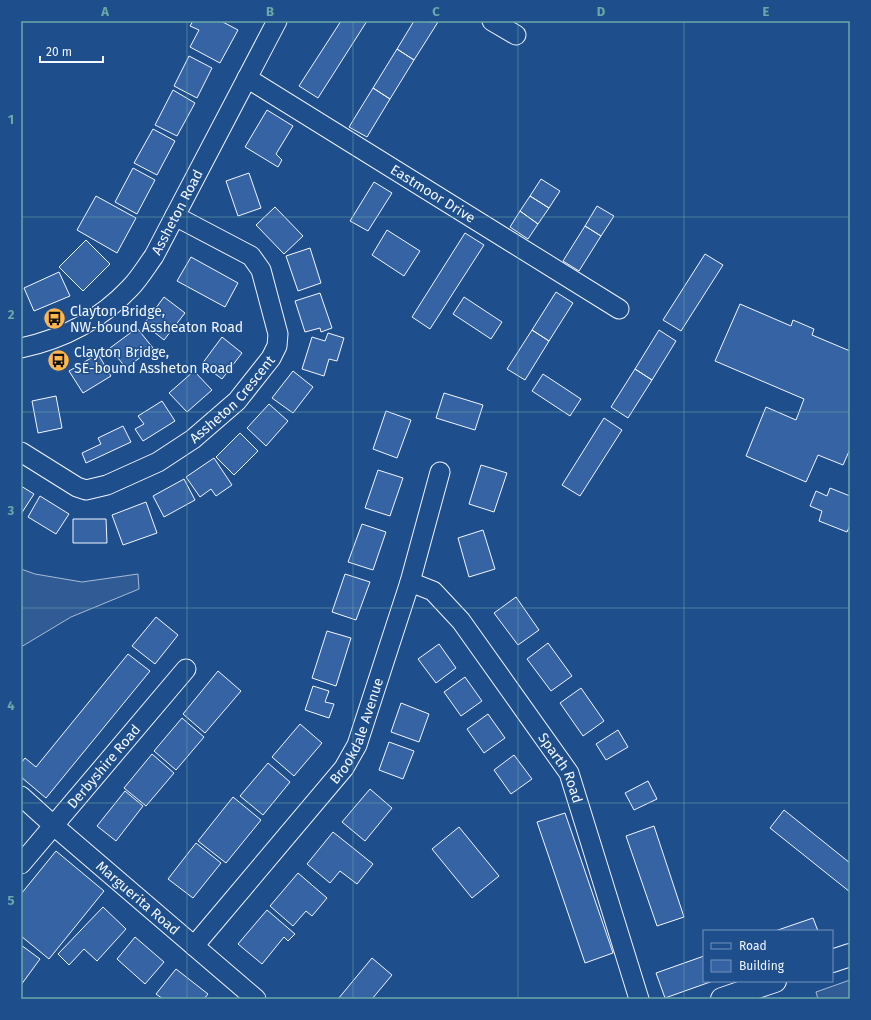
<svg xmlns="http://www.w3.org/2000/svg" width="871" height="1020" viewBox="0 0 871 1020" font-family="'Fira Sans',sans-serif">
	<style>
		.built { fill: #305b95; stroke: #a8bbd7 }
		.building { fill: #3563a3; stroke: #f2f6ff }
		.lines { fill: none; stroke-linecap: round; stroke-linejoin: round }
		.minor-casing { stroke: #f2f6ff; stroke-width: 21 }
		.tertiary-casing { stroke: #f2f6ff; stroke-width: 24 }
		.minor { stroke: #1f4e8c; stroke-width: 19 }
		.tertiary { stroke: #1f4e8c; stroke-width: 22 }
		.grid { fill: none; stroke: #6aa9a8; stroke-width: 1; stroke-opacity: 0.55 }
		.labels { text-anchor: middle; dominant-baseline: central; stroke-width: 3; stroke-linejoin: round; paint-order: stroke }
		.street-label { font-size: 14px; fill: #f2f6ff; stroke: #1f4e8c }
		.poi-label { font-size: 14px; fill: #f2f6ff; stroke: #1f4e8c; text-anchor: start }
		.neatline { fill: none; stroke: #6aa9a8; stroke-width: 1.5 }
		.grid-label { font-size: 13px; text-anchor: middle; font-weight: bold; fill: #6aa9a8 }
	</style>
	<rect width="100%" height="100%" fill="#1f4e8c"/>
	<path class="built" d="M21,569L35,574L82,582L138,574L139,589L71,617L21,647Z
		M850,980V999H818L816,992Z"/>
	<path class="building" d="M193,21H221L238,30L220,63L190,47L199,30L190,26Z
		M341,21H367L318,98L299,86Z
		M414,21L438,22L414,60L397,49Z
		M397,49L414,60L390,99L373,88Z
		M189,56L212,68L197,98L174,86Z
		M373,88L390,99L367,137L349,127Z
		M173,90L195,103L177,136L155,125Z
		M267,110L293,126L276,154L282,160L278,167L245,147Z
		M153,129L175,141L157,175L134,163Z
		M133,168L155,180L137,214L115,202Z
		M249,173L261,208L238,216L226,181Z
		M541,179L560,191L549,208L530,196Z
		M374,182L392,193L368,231L350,221Z
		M96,196L136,218L117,253L77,230Z
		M530,196L549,208L538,224L520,211Z
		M597,206L614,216L601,236L585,226Z
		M275,207L303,236L284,254L256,225Z
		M520,211L538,224L528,239L510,227Z
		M585,226L601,236L579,271L563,261Z
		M387,230L420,251L404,276L372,255Z
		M465,233L484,245L430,329L412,317Z
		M86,240L110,264L83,291L59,267Z
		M310,248L321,283L298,291L286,256Z
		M705,254L723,265L681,331L663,320Z
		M191,257L238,283L225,307L177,281Z
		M59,272L70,296L34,311L24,288Z
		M556,292L573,303L549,341L532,330Z
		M320,293L332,328L321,332L320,328L305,332L295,301Z
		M164,297L185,313L164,340L144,324Z
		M464,297L502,322L491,339L453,314Z
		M740,304L791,326L793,320L814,329L812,335L850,351V449L843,465L818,455L806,482L746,456L766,407L796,420L804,399L715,361Z
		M137,328L153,348L126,368L110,348Z
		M532,330L549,341L525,380L507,369Z
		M659,330L676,341L652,380L635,369Z
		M328,333L344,338L337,361L329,359L324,376L302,369L312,337L325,341Z
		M222,337L242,353L222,379L202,364Z
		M98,354L111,376L83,393L69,371Z
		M635,369L652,380L628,418L611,407Z
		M194,371L212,390L187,412L169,393Z
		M293,371L313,387L293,413L272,398Z
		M543,374L581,399L570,416L532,391Z
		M444,393L483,405L475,430L436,418Z
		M56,396L62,428L38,433L32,401Z
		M162,401L175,421L143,441L135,429L144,424L138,416Z
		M269,404L288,421L266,446L247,428Z
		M386,411L411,420L397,458L373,449Z
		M604,418L622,430L580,496L562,485Z
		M123,426L131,442L86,463L82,453L101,444L98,438Z
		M240,433L258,451L234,475L216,457Z
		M214,458L232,485L216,496L211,489L200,497L186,477Z
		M481,465L507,473L494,512L469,504Z
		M378,470L403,478L390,516L365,508Z
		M184,479L195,500L164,517L153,496Z
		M21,486L34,494L21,514Z
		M830,488L850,496V525L847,532L819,521L822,511L810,506L816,491L827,496Z
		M40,496L69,514L56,534L28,517Z
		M146,502L157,533L123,545L112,515Z
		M73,519H106L107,543H73Z
		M362,524L386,532L373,570L348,562Z
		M483,530L495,569L469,577L458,538Z
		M345,574L370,582L356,620L332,612Z
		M516,597L539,630L518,645L494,613Z
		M156,617L178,635L155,664L132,646Z
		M327,631L351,638L336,686L312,678Z
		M548,643L572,676L551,691L527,659Z
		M439,644L456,668L436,683L418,659Z
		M128,654L150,671L46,798L21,777V763L25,758L36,767Z
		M218,671L241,691L205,733L183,714Z
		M465,677L482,701L461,716L444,692Z
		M313,686L329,691L325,702L334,704L329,718L305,710Z
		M581,688L604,721L583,736L560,703Z
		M401,703L429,714L419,742L391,732Z
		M488,714L505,738L484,753L467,729Z
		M182,718L204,737L176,770L154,751Z
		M300,724L322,743L294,776L272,757Z
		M618,730L628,747L606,760L596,744Z
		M389,742L414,751L403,779L379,770Z
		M152,754L174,773L146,806L124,788Z
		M514,755L532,779L511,794L494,770Z
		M268,763L290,782L263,815L240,796Z
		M648,781L657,799L634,810L625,793Z
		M370,789L392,808L365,841L342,822Z
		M125,791L143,806L116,841L97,826Z
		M233,797L261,820L226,863L198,841Z
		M784,810L850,863V892L770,828Z
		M565,813L613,953L585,963L537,822Z
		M654,826L684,917L657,926L626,836Z
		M459,827L499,876L472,898L432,849Z
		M333,832L373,864L357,884L340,871L330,883L307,864Z
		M196,843L221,863L193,898L168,879Z
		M56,851L104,891L49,959L21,936V894Z
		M298,873L327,898L312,916L306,911L293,926L270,906Z
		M103,907L126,929L97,961L84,949L69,965L58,954Z
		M267,910L295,934L288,941L284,937L262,964L238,944Z
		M813,918L818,931H775Z
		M135,937L164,962L145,984L117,959Z
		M21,945L40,959L21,985Z
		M704,956V981H713L665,998L656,973Z
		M372,958L392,975L372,999H338Z
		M176,969L208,994L204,999H163L156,994Z"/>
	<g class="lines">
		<defs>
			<g id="minor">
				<path d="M492,21L516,35"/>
				<path id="s1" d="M247,78L619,309"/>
				<path id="s2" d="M21,348C63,339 100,320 130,288C139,279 146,267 154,256L277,21"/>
				<path id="s3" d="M21,452L77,487L86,490L107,485L158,462L193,439L237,401L271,358L277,346L278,334L261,270L251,256L175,216"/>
				<path id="s4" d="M410,582L433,591L461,621L569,773L639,999"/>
				<path id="s5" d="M21,796L53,825L256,999"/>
				<path id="s6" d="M21,864L186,669"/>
				<path id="s7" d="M194,946L344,768L357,745L410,582L440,472"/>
			</g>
			<path id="tertiary" d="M832,961L850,955
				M722,999L775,981"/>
		</defs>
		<use href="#minor" class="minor-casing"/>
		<use href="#tertiary" class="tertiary-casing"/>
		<use href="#minor" class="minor"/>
		<use href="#tertiary" class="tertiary"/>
	</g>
	<path class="grid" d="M187,21V999M353,21V999M518,21V999M684,21V999M21,217H850M21,412H850M21,608H850M21,803H850"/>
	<defs>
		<symbol id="bus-disc" viewBox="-11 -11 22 22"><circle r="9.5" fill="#ffb74d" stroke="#1f4e8c"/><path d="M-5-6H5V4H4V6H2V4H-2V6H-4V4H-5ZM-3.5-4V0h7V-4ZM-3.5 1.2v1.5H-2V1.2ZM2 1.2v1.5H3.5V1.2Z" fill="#111"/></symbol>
	</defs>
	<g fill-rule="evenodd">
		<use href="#bus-disc" x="42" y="306" width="25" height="25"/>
		<use href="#bus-disc" x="46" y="348" width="25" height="25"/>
	</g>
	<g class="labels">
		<g class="street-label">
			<text stroke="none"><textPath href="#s1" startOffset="219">Eastmoor Drive</textPath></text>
			<text stroke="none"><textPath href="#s2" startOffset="216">Assheton Road</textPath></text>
			<text stroke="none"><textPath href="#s3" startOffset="251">Assheton Crescent</textPath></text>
			<text stroke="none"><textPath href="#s7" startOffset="272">Brookdale Avenue</textPath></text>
			<text stroke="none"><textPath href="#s6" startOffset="128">Derbyshire Road</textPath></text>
			<text stroke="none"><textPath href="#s4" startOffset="244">Sparth Road</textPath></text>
			<text stroke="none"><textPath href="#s5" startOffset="155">Marguerita Road</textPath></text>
		</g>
		<g class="poi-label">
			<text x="70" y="311">Clayton Bridge,<tspan x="70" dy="16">NW-bound Assheaton Road</tspan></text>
			<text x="74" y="352">Clayton Bridge,<tspan x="74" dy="16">SE-bound Assheton Road</tspan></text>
		</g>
	</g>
	<rect width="871" height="1020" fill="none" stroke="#1f4e8c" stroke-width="44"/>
	<rect x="703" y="930" width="130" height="52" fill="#1f4e8c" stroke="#7391ba"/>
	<rect x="711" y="943" width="20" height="6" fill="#1f4e8c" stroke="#7391ba"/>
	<text x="739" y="950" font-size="12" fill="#f2f6ff">Road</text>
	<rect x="711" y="960" width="20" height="12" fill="#3563a3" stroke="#7391ba"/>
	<text x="739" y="970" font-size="12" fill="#f2f6ff">Building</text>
	<path d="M40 56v6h63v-6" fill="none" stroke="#f2f6ff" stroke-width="2"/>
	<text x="46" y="56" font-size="12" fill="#f2f6ff" stroke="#1f4e8c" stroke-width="3" paint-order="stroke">20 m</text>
	<rect x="22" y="22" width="827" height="976" class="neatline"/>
	<g class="grid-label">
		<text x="105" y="16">A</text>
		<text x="270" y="16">B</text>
		<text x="436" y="16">C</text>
		<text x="601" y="16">D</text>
		<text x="766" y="16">E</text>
		<text x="11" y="124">1</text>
		<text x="11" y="319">2</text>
		<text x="11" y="515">3</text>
		<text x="11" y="710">4</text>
		<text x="11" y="905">5</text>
	</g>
</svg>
